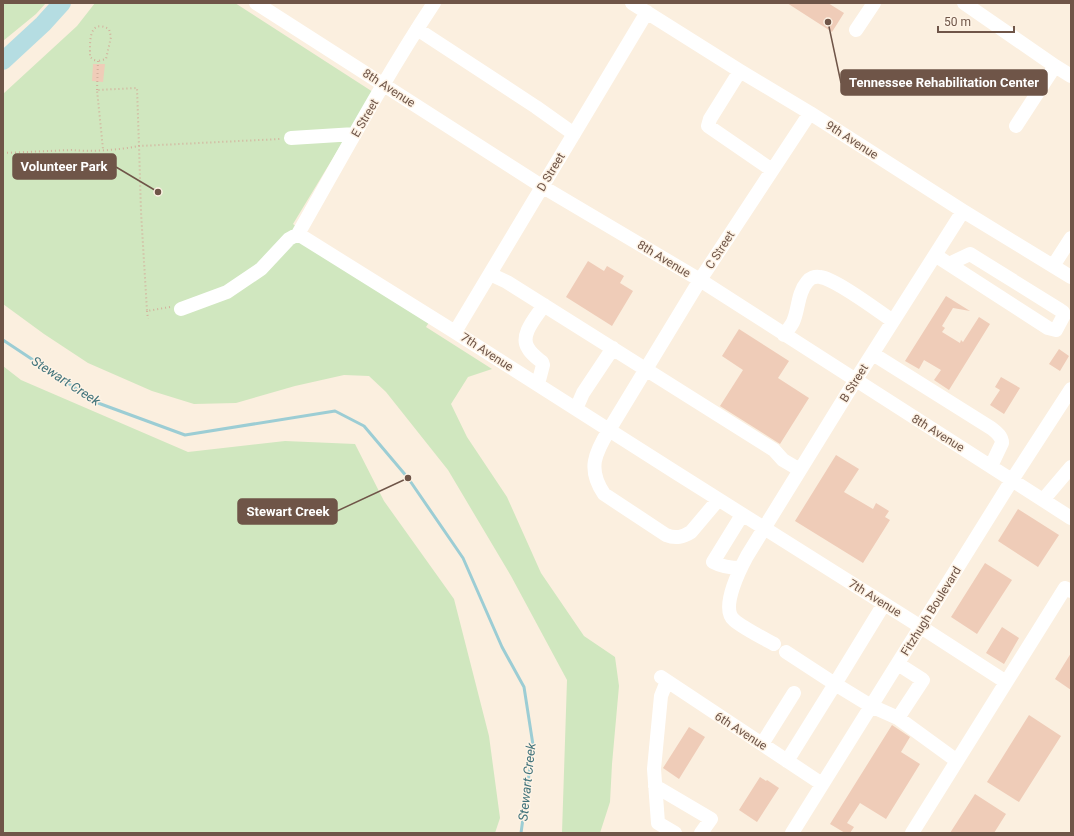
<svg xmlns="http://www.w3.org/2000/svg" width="1074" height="836" viewBox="0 0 1074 836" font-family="Roboto,sans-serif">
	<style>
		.green { fill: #d0e7bf }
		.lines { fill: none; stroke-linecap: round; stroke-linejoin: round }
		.stream { stroke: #9ccdd4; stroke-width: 3 }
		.river { stroke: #b5dde2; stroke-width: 18 }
		.building { fill: #efccb8 }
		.path { stroke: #d3b09c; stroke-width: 2; stroke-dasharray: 1 3; stroke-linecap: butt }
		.minor { stroke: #fff; stroke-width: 14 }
		.labels { text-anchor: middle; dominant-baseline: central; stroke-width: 3; stroke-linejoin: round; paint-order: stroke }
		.street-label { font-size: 12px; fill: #6f5548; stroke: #fef3e5 }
		.water-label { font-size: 13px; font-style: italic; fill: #41737b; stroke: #fef3e5 }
		.leader { fill: none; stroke: #6f5548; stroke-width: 1.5 }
		.callout-dot { fill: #6f5548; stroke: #fef3e5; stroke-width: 1.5 }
		.callout { fill: #6f5548; stroke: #6f5548; stroke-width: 1.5 }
		.callout-label { font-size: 13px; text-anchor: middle; font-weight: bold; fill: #fff }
	</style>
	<rect width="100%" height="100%" fill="#fbefdf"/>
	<path class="green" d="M3,3H46L36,14L3,41Z
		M95,3H235L373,92L293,224L313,240L434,315L426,327L492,369L468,377L451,404L467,437L507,497L541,573L584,636L615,657L619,686L612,764L610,802L600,833H562L567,680L511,576L448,470L386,392L369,376L344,375L295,386L236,403L194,404L152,391L88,363L44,334L3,304V94L77,26Z
		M3,366L21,380L188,452L285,441L355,444L384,501L454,599L489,736L500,818L495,833H3Z"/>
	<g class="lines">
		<path class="stream" d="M3,340L98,403L185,435L335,411L364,426L408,478L463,558L502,647L524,687L533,745L521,833"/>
		<path class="river" d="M3,61L43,24L62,3"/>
	</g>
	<path class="building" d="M787,3H828L844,13L832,32Z
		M93,64H105L103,82L92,81Z
		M588,261L604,271L607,266L624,276L620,283L633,291L612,326L566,297Z
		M946,296L970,311L953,308L942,326L945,328L942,332L960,343L961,340L963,342L979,317L990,324L949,390L934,380L941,370L924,360L919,369L905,361Z
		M739,329L789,361L778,378L809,398L780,444L720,406L743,370L722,356Z
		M1059,349L1069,356L1060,371L1049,364Z
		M1001,377L1020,388L1004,414L990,405L1000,390L995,387Z
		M836,455L859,469L844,492L873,509L876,503L889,511L885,517L890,520L863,563L795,521Z
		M1018,509L1059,535L1038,567L998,541Z
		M985,563L1012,580L977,634L951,617Z
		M1002,627L1019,638L1004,664L986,653Z
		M1071,653V690L1055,679Z
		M1029,715L1061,736L1019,802L987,782Z
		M892,725L910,737L901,752L920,764L886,819L860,803L847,823L854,827L850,833H845L830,824Z
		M689,727L705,737L679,779L663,768Z
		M760,777L766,781L767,780L779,788L757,822L739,810Z
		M975,794L1006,814L994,833H950Z"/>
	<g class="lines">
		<path class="path" d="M97,90L98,61L94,60L90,57C90,43 88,18 109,29L111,37L106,59L98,61
			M3,153L71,150C93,152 118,150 139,146L137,88L97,90L103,149
			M170,307L147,311L141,212L139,146L280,139
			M147,311L148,319"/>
		<path class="minor" d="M256,3L543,187L700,280L1071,518
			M632,3L740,71L810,113L963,211L1071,277
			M964,3L1055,66L1071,76
			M417,29L536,107L574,134
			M856,30L874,3
			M740,71L710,119L708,126L772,170
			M1016,126L1055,66
			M291,138L355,134
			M298,234L455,332L675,472L921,627L1006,682
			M935,255L1048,328L1056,330L1064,315L1063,312L1060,310L970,254L949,264
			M1053,266L1071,238
			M490,274L507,282L774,450L783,460L800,470
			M181,309L227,292L261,269L289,239L298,234C342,157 385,77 434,3
			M455,332L647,12
			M784,335C787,331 791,326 793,322C799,309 797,294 807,282C810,278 815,276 820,277C836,279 878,311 893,321
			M873,354L991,428C996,432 1002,436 1002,443L991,466
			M538,384L543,365L542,362C537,358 531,354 528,348C519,335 537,316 544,305
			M576,409L583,393L613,348
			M718,500L691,532C683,537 676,539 666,535L604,494C587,469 595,453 609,430L700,280L810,113
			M1043,500L1071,467
			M741,568C730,568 722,567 713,562L742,515
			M774,644C763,638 743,628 734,620C720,608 740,569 747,556L855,381L963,211
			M786,652L835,684L884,604
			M661,677L822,784
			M667,681L661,696L654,769L658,823L675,833
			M898,718L957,761
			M762,744L794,693
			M787,761L835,684L871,706L898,718L923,680L898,664
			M655,786L711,819L701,833
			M792,833L1012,480L1071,389
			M912,833L1065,588L1071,591"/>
	</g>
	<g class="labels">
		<g class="street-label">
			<text transform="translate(389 88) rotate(33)">8th Avenue</text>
			<text transform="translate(365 118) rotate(-60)">E Street</text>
			<text transform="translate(852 140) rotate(33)">9th Avenue</text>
			<text transform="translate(551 172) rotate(-59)">D Street</text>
			<text transform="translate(720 250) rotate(-57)">C Street</text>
			<text transform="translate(664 259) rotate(31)">8th Avenue</text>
			<text transform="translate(487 352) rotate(33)">7th Avenue</text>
			<text transform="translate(854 383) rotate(-58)">B Street</text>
			<text transform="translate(938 433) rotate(32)">8th Avenue</text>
			<text transform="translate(875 598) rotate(32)">7th Avenue</text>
			<text transform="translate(931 611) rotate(-58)">Fitzhugh Boulevard</text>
			<text transform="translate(741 731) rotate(33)">6th Avenue</text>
		</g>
		<g class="water-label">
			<text transform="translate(66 381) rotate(33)">Stewart Creek</text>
			<text transform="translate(527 782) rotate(-84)">Stewart Creek</text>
		</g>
	</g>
	<path class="leader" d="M828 22L841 83M158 192L116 167M408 478L337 511"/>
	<g class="callout-dot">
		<circle cx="828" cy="22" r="4"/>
		<circle cx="158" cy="192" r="4"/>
		<circle cx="408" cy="478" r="4"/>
	</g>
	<g class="callout">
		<rect x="841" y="70" width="206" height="25" rx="4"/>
		<rect x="13" y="154" width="103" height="25" rx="4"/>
		<rect x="238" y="499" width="99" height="25" rx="4"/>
	</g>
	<g class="callout-label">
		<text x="944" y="87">Tennessee Rehabilitation Center</text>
		<text x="64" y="171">Volunteer Park</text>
		<text x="288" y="516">Stewart Creek</text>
	</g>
	<rect width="1074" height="836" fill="none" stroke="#6f5548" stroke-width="8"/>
	<path d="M938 26v6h76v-6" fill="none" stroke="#6f5548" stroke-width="2"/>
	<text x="944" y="26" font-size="12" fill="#6f5548" stroke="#fef3e5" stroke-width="3" paint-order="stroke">50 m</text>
</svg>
